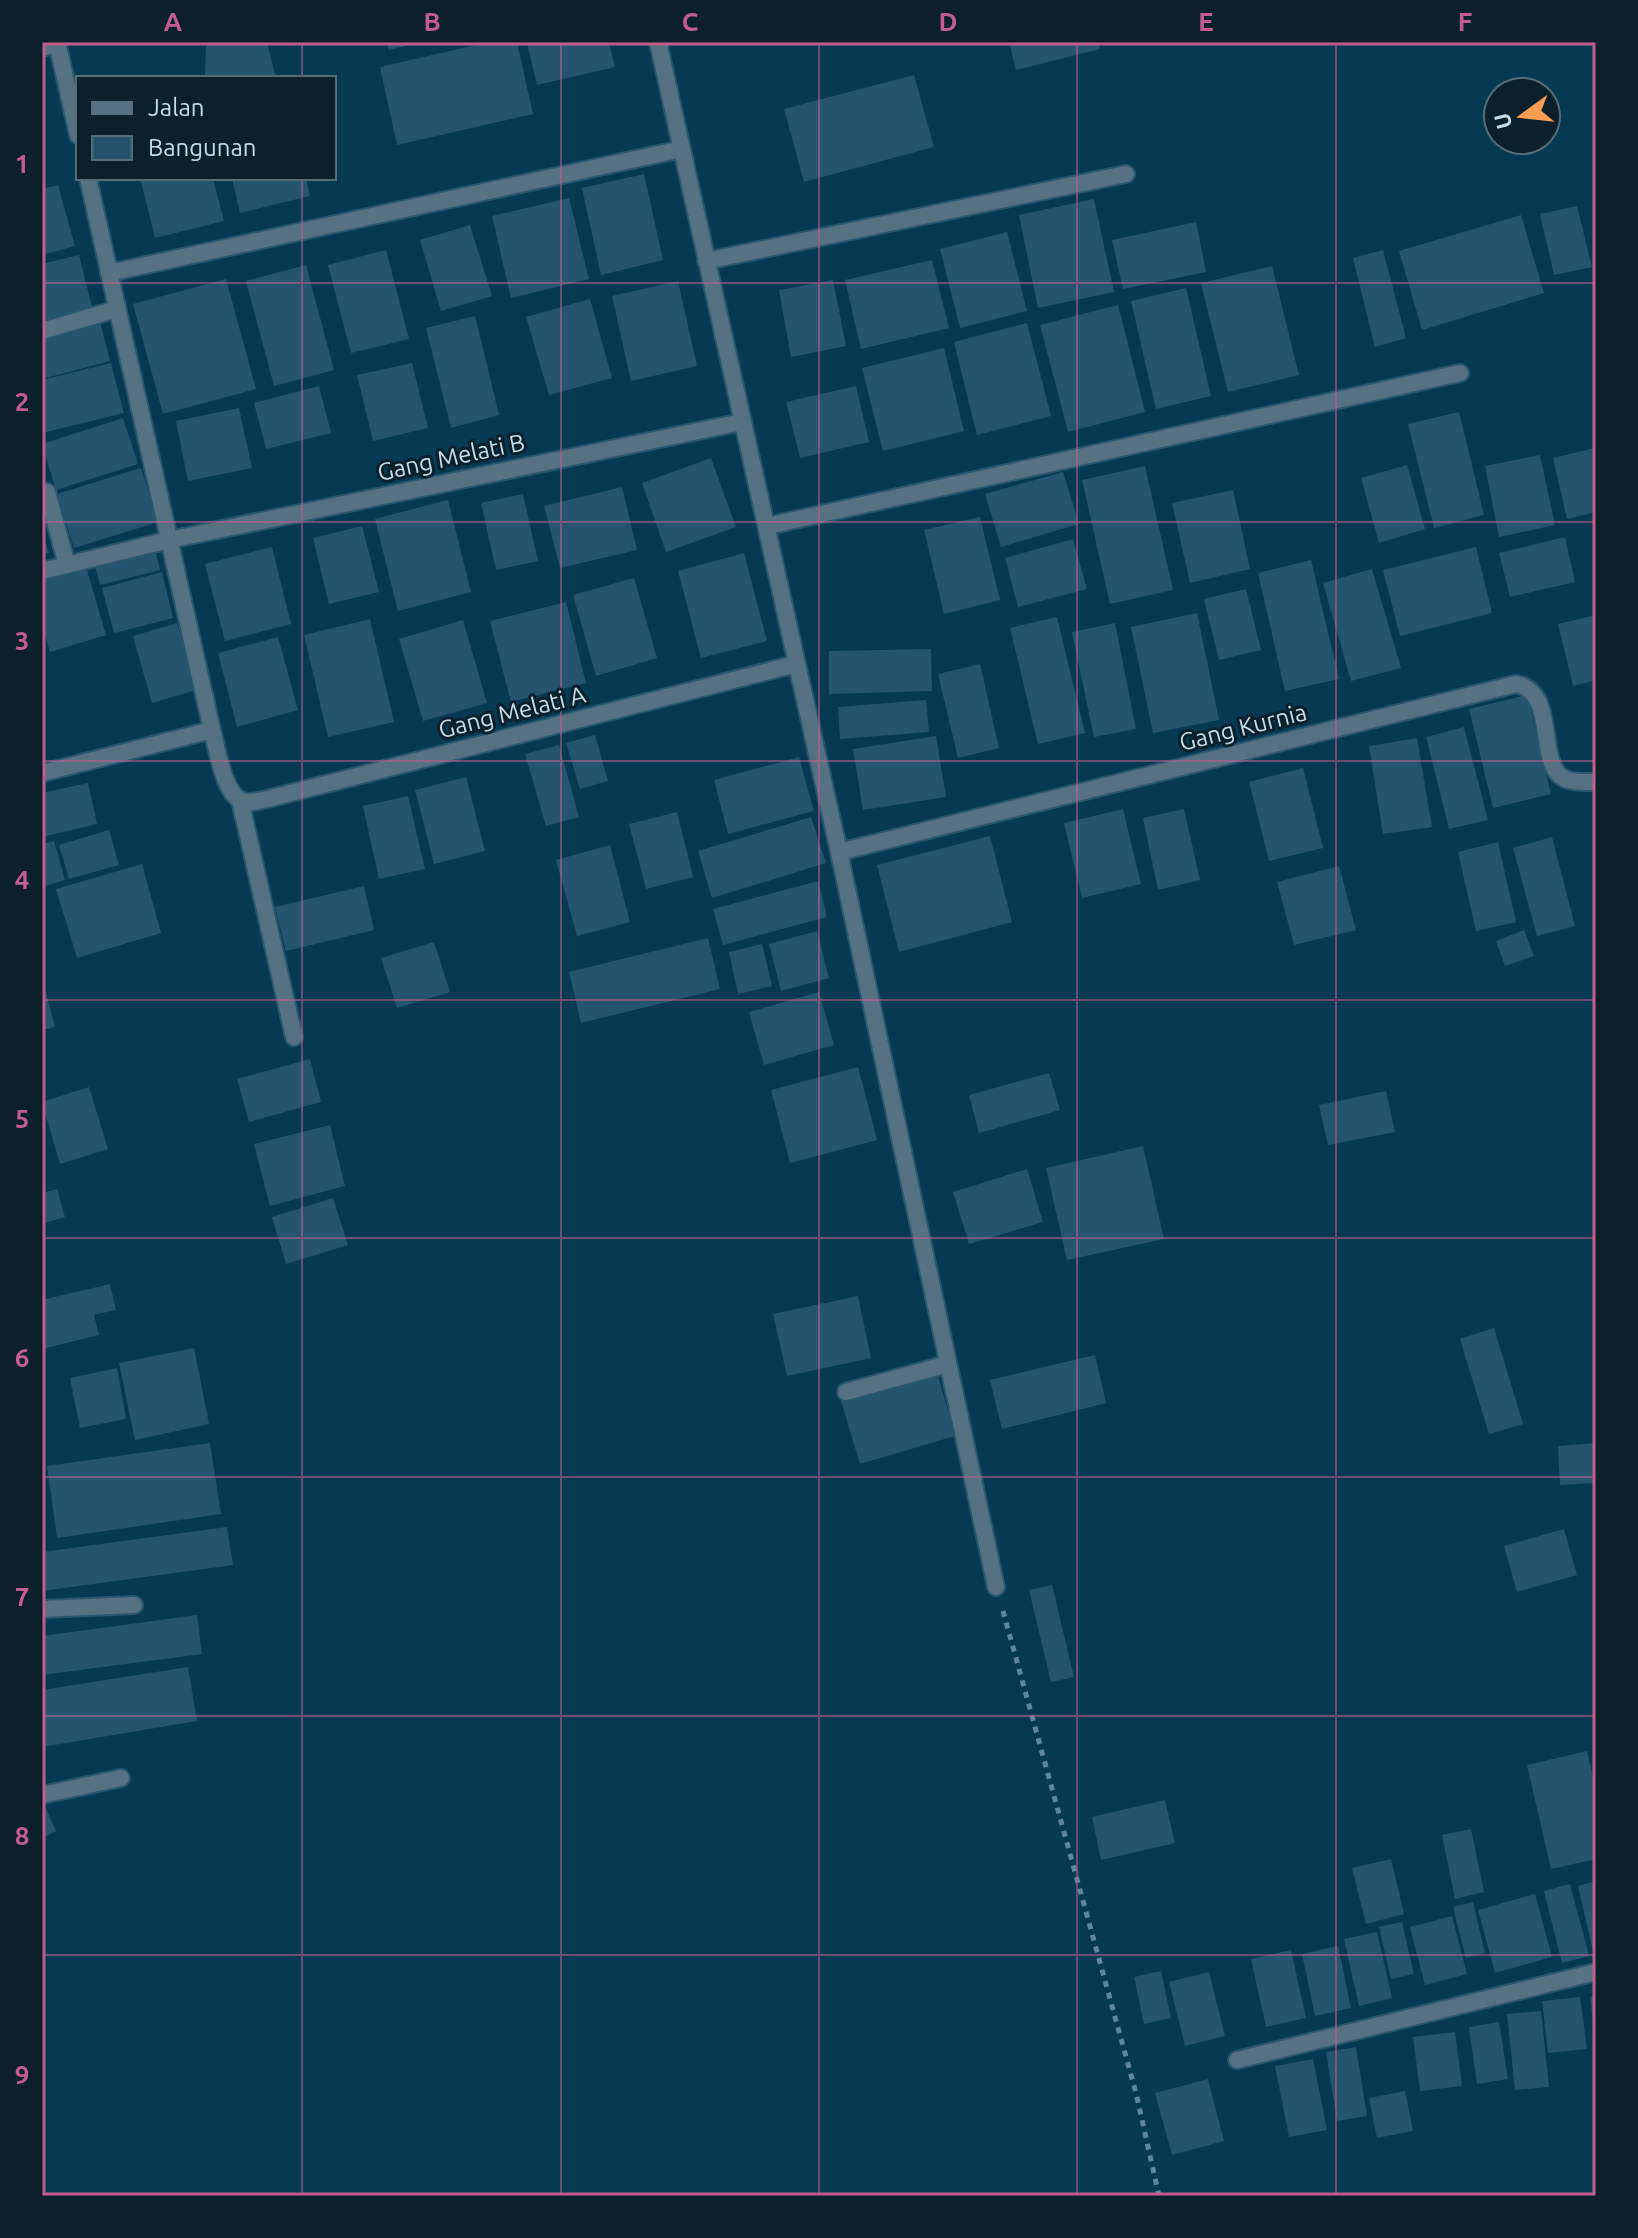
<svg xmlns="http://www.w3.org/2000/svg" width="1638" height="2238" viewBox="0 0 1638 2238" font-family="Ubuntu,sans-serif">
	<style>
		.building { fill: #25546f }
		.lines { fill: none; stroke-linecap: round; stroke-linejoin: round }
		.service-casing { stroke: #28576f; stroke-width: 20 }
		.minor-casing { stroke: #28576f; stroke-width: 20 }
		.path { stroke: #5f879b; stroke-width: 5; stroke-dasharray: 6 6; stroke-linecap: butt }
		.service { stroke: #567182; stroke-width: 16 }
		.minor { stroke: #567182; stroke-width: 16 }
		.grid { fill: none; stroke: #c35d8e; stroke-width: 2; stroke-opacity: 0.55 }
		.labels { text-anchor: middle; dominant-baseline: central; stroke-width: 6; stroke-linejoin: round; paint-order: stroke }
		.street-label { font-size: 24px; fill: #c4ddec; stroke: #0c202b }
		.neatline { fill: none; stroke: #c35d8e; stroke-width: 3 }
		.grid-label { font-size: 26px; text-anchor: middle; font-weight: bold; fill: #c35d8e }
	</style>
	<rect width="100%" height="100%" fill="#063a53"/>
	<path class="building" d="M213,42H267L276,78H205L206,44Z
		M387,42H417V43L389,50Z
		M489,42H517L533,114L397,145L380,67Z
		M527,42H609L615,67L537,85Z
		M1009,42H1098L1100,49L1016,70Z
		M914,75L934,147L804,182L784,109Z
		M644,174L663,260L601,275L582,188Z
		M140,178H213L224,221L155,238Z
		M232,178H306L310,196L240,213Z
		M58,185L75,246L42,255V189Z
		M569,198L589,279L511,298L492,216Z
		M1094,199L1114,292L1038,308L1019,215Z
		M1577,206L1592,267L1554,275L1540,214Z
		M1521,215L1544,293L1422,330L1399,251Z
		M1196,222L1206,272L1123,289L1112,240Z
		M470,225L492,296L441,311L420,240Z
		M1007,232L1027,311L960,328L940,249Z
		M386,250L409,339L351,353L328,265Z
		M1383,250L1406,338L1375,347L1353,258Z
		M79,255L93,311L42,324V264Z
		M932,260L949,328L861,349L845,280Z
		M306,265L334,370L274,386L246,281Z
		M1272,266L1299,375L1228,392L1201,283Z
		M226,279L256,389L163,414L133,304Z
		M833,280L846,346L791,357L779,290Z
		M678,281L697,366L631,381L612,296Z
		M1186,288L1211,396L1156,409L1131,301Z
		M590,299L612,378L549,395L526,317Z
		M1118,305L1145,412L1068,432L1040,325Z
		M475,316L499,415L451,428L426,328Z
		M99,318L110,361L42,379V333Z
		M1027,323L1051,416L977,435L954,342Z
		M944,348L964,431L883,451L862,368Z
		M111,363L124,413L42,433V380Z
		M412,363L428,428L373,441L357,375Z
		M319,386L331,433L266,449L254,403Z
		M856,386L869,442L800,458L786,402Z
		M239,408L252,468L188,481L176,421Z
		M1459,412L1484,515L1434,528L1408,424Z
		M123,418L138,464L56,490L42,444Z
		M1595,448L1596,512L1567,519L1553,458Z
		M1540,455L1555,525L1499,537L1485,466Z
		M711,458L736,527L666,552L642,483Z
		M1407,465L1425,529L1379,543L1361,478Z
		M1145,466L1173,590L1110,604L1082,480Z
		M141,468L158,522L74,548L57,494Z
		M1063,472L1079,524L1001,547L985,494Z
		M622,487L637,550L560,568L544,506Z
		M1233,490L1250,569L1190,583L1172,503Z
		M523,494L538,561L496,570L481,503Z
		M448,500L471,592L398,611L375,519Z
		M980,517L1000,600L944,614L924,530Z
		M362,526L379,592L329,604L313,538Z
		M42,531L49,553L42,555Z
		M1565,537L1575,582L1510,597L1499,553Z
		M1073,539L1087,589L1018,607L1005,558Z
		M154,546L160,570L100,585L94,562Z
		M272,547L291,624L225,641L205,564Z
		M1476,547L1492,613L1400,636L1383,570Z
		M744,553L767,641L701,658L678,571Z
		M1311,560L1339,679L1285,691L1258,573Z
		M86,567L106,635L50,652L42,625V580Z
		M1372,569L1401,668L1351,681L1323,583Z
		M162,572L173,618L114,633L102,588Z
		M634,578L657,658L596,676L573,595Z
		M1246,589L1261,650L1219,660L1204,599Z
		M566,602L586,683L511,702L490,621Z
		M1197,613L1219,720L1153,733L1131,627Z
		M1596,615V680L1573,686L1558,624Z
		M1057,617L1085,733L1038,744L1010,628Z
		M370,619L394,722L328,737L304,635Z
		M463,620L487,703L423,721L399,639Z
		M177,623L196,690L152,703L133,636Z
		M1115,623L1136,729L1094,737L1072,632Z
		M278,637L298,710L237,727L218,653Z
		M931,649L932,691L829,694V651Z
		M980,664L999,748L958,758L938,674Z
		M1527,695L1551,794L1493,808L1469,709Z
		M926,700L929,732L840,739L838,707Z
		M1464,727L1488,820L1449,829L1426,737Z
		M595,735L608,781L580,789L566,743Z
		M936,736L946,797L863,810L853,749Z
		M1417,738L1432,827L1383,834L1369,746Z
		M559,745L579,817L546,826L525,754Z
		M799,757L814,811L728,834L714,780Z
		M1303,768L1323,848L1269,861L1249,782Z
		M466,777L485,851L434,864L415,790Z
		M88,783L97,824L42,837V793Z
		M408,796L425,869L379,879L363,806Z
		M1123,809L1141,884L1082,898L1064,823Z
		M1184,809L1200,880L1158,890L1143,818Z
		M677,812L693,877L646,889L629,824Z
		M811,817L826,863L712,898L698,851Z
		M109,830L119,865L69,879L59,845Z
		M990,836L1012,922L899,952L877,865Z
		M1552,837L1575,926L1537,936L1513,848Z
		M54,841L65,880L42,887V844Z
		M1498,842L1516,922L1476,931L1458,852Z
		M610,845L630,922L577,936L556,860Z
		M142,864L161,933L77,958L56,889Z
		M1339,866L1356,930L1294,945L1277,882Z
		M818,881L827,917L723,945L713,909Z
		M364,886L374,930L286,951L275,907Z
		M1524,930L1534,956L1505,966L1496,941Z
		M817,931L829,978L781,991L769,944Z
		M708,938L720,989L581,1023L569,972Z
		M434,942L450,992L397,1008L381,958Z
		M762,944L772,986L738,994L729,952Z
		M42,977L55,1027L42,1030Z
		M819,992L834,1045L764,1065L749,1012Z
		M310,1059L321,1102L249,1122L237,1079Z
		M858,1067L877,1140L790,1163L771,1090Z
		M1049,1073L1060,1110L979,1133L969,1095Z
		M89,1087L108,1149L60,1164L42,1102Z
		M1386,1091L1395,1132L1328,1145L1319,1105Z
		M330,1125L345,1186L270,1206L254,1144Z
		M1143,1146L1164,1239L1067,1260L1046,1168Z
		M1027,1169L1043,1222L969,1244L953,1192Z
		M57,1189L65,1217L44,1223L42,1193Z
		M333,1198L348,1245L286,1264L272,1217Z
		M110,1284L116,1310L94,1315L99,1335L42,1349V1300Z
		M858,1296L871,1358L787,1376L773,1314Z
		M1494,1328L1523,1424L1489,1434L1460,1339Z
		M194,1348L209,1424L135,1440L119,1363Z
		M1095,1355L1106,1403L1002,1429L990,1380Z
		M117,1368L126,1419L80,1428L70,1378Z
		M937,1372L955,1436L860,1464L841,1401Z
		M210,1443L221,1514L57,1538L47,1466Z
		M1596,1443V1483L1560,1485L1558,1446Z
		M227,1527L233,1565L42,1591V1552Z
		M1564,1529L1577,1575L1517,1592L1504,1546Z
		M1052,1585L1074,1677L1051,1682L1029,1590Z
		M197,1615L202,1654L42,1675V1636Z
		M188,1667L197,1721L42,1747V1690Z
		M1587,1751L1596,1790V1859L1551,1869L1527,1765Z
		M42,1800L56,1831L42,1838Z
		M1165,1800L1175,1843L1101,1860L1092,1817Z
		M1471,1829L1484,1892L1455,1899L1442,1835Z
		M1391,1859L1404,1914L1366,1924L1352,1868Z
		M1596,1881V1946L1592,1947L1578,1886Z
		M1570,1884L1589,1956L1562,1963L1544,1891Z
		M1535,1894L1552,1957L1495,1973L1478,1910Z
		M1473,1902L1485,1953L1466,1958L1453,1907Z
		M1452,1916L1467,1974L1425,1985L1410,1927Z
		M1402,1922L1414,1974L1391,1979L1379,1927Z
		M1377,1932L1392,1998L1359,2006L1344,1939Z
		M1338,1946L1351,2008L1315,2016L1302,1954Z
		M1291,1950L1306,2018L1266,2027L1251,1959Z
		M1161,1971L1171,2018L1144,2024L1134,1977Z
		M1209,1972L1225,2036L1185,2046L1169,1982Z
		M1596,1996V2030H1594L1590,1997Z
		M1580,1997L1587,2049L1548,2053L1542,2001Z
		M1541,2011L1549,2087L1515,2090L1507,2014Z
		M1499,2022L1508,2079L1477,2084L1469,2027Z
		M1455,2032L1462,2086L1420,2091L1413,2037Z
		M1356,2047L1367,2116L1337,2121L1326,2052Z
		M1313,2059L1327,2130L1289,2137L1275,2066Z
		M1208,2079L1224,2141L1172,2155L1155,2093Z
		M1405,2091L1413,2131L1377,2138L1369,2098Z"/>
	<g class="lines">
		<defs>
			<path id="service" d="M42,48L58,43
				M47,492L67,565
				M240,800L294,1037
				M846,1392L948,1364
				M42,1609L134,1605"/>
			<path id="minor" d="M57,42L78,135
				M658,42L839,852L996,1587
				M88,178L212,730C217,748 223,790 240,800C249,805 262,800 271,798L796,664
				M706,261L1126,174
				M109,273L682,149
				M42,331L117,309
				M767,526L1460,373
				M42,571L169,540L742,422
				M42,773L212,730
				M839,852L1516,684C1559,692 1535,765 1565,779C1574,783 1586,782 1596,782
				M42,1795L121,1778
				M1237,2060L1596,1972"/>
		</defs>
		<use href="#service" class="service-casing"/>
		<use href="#minor" class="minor-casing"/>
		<path class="path" d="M1003,1611L1136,2093L1159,2196"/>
		<use href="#service" class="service"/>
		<use href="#minor" class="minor"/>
	</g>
	<path class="grid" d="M302,42V78M561,42V2196M819,42V2196M1077,42V2196M1336,42V2196M302,178V2196M42,283H1596M42,522H1596M42,761H1596M42,1000H1596M42,1238H1596M42,1477H1596M42,1716H1596M42,1955H1596"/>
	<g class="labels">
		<g class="street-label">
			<text transform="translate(451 457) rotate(-12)">Gang Melati B</text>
			<text transform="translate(512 712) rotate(-14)">Gang Melati A</text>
			<text transform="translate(1243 727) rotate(-14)">Gang Kurnia</text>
		</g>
	</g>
	<rect width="1638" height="2238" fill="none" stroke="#0c202b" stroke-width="88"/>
	<rect x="76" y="76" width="260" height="104" fill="#0c202b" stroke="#566c78" stroke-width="2"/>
	<rect x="92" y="102" width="40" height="12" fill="#567182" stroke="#566c78" stroke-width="2"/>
	<text x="148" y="116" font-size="24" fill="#c4ddec">Jalan</text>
	<rect x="92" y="136" width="40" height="24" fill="#25546f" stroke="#566c78" stroke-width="2"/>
	<text x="148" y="156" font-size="24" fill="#c4ddec">Bangunan</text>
	<g transform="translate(1522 116) rotate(255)"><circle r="38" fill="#0c202b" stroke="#566c78" stroke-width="2"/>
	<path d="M0-6L14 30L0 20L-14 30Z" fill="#fc9d54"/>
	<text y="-12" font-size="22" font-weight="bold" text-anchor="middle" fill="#c4ddec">U</text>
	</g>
	<rect x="44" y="44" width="1550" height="2150" class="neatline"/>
	<g class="grid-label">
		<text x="173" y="31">A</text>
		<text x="432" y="31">B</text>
		<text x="690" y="31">C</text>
		<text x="948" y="31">D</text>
		<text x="1206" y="31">E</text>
		<text x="1465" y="31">F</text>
		<text x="22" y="173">1</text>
		<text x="22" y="411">2</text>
		<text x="22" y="650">3</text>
		<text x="22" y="889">4</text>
		<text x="22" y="1128">5</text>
		<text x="22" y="1367">6</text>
		<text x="22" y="1606">7</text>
		<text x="22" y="1845">8</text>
		<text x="22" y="2084">9</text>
	</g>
</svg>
